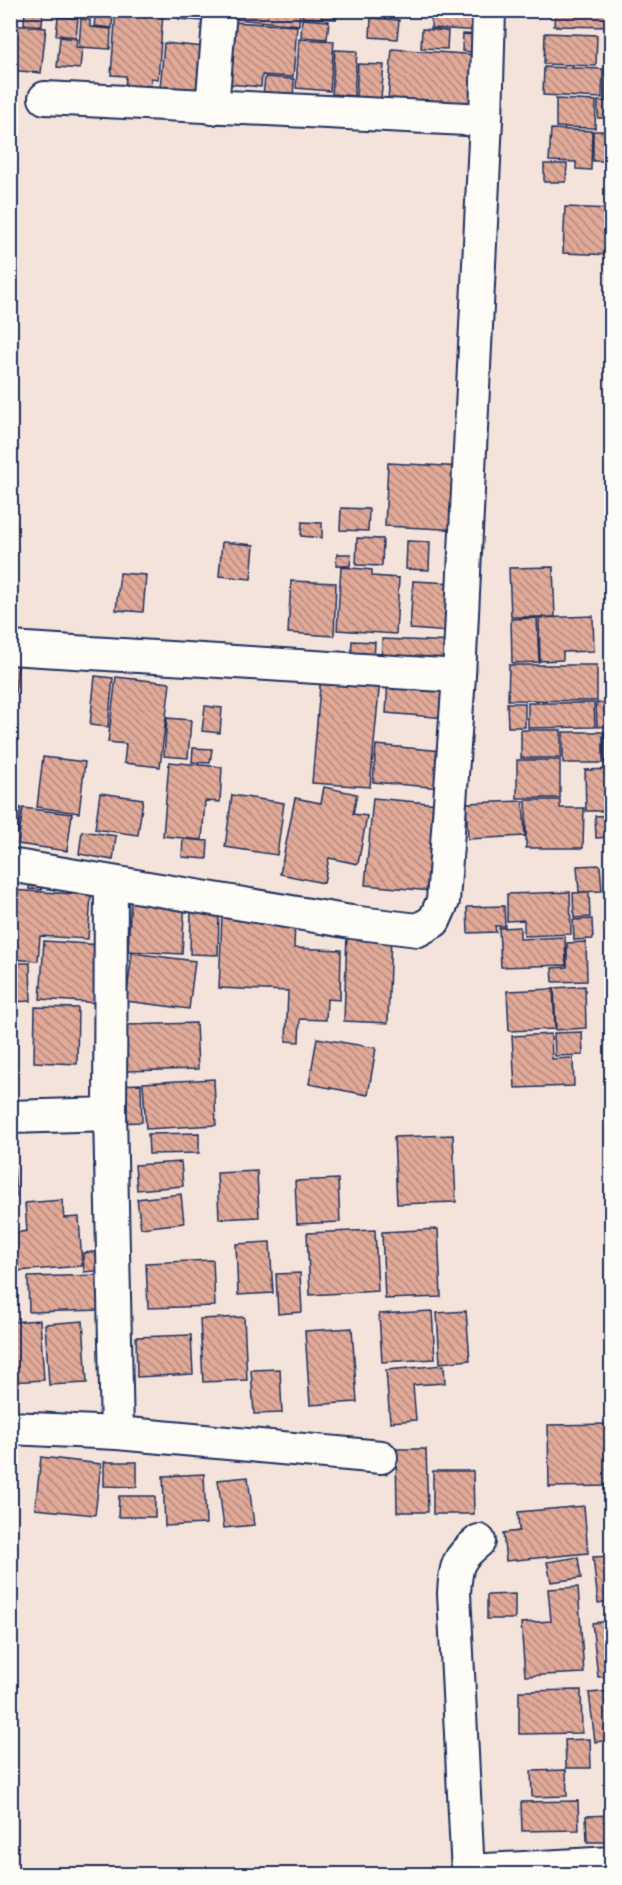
<svg xmlns="http://www.w3.org/2000/svg" width="622" height="1885" viewBox="0 0 622 1885" font-family="'Comic Neue',sans-serif">
	<style>
		.building { fill: url(#building-back-hatch); stroke: #1b2f5e; stroke-width: 1.5 }
		.lines { fill: none; stroke-linecap: round; stroke-linejoin: round }
		.minor-casing { stroke: #1b2f5e; stroke-width: 36 }
		.minor { stroke: #fdfcf7; stroke-width: 32 }
	</style>
	<defs>
		<pattern id="building-back-hatch" width="6" height="6" patternUnits="userSpaceOnUse" patternTransform="scale(1.5)"><rect width="6" height="6" fill="#e0a998"/><path d="M-1 5l2 2M0 0l6 6M5-1l2 2" fill="none" stroke="#b58a7f"/></pattern>
	</defs>
	<rect width="100%" height="100%" fill="#f4e3da"/>
	<filter id="ink" filterUnits="userSpaceOnUse"><feTurbulence type="fractalNoise" baseFrequency=".0167" numOctaves="2"/><feDisplacementMap in="SourceGraphic" scale="12" xChannelSelector="R" yChannelSelector="G"/><feConvolveMatrix kernelMatrix="1 2 1 2 8 2 1 2 1" color-interpolation-filters="sRGB"/></filter>
	<g filter="url(#ink)">
		<path class="building" d="M25,10H43L42,26L24,24Z
			M46,10H93V16Z
			M96,10H113L112,28L94,26Z
			M116,10L163,14L158,79L151,78L150,92L125,90L126,76L111,75Z
			M179,10H217L216,22L179,19Z
			M237,10H300L299,25L236,19Z
			M303,10H336V19L302,17Z
			M432,10H483L482,31L431,28Z
			M555,10H612V27L554,26Z
			M58,17L78,18L76,37L56,35Z
			M371,18L399,20L397,39L370,37Z
			M81,19L90,20V27L111,29L110,49L79,47Z
			M302,19L329,21L327,39L301,37Z
			M233,22L297,26L293,77L262,75L261,87L229,84Z
			M10,25L46,28L41,73L10,70Z
			M422,29L448,31L447,49L421,48Z
			M545,33L597,35L596,66L544,64Z
			M463,34L482,35L481,53L462,51Z
			M607,34H612V99H605Z
			M60,37L77,39L76,47L82,48L80,69L57,67Z
			M299,39L334,41L330,91L296,88Z
			M164,43L204,47L200,92L160,89Z
			M392,49L479,55L476,106L388,100Z
			M335,50L357,51L354,96L332,94Z
			M358,64L384,65L381,99L356,98Z
			M544,67L603,69L602,98L543,95Z
			M265,77L294,79L293,98L263,96Z
			M556,99L596,101L595,128L556,127Z
			M598,101H612V118H598Z
			M551,129L592,131L591,170L576,169V162L549,161Z
			M593,131H608L607,161H593Z
			M544,164H567L566,182H544Z
			M565,207L612,209V255L563,253Z
			M388,463L465,467L462,530L385,526Z
			M341,508L369,509L368,531L340,530Z
			M302,522L322,523V538L301,536Z
			M357,538L383,539L382,566L356,565Z
			M407,541L430,542L429,570L406,569Z
			M222,542L254,545L251,579L219,576Z
			M337,554H351L350,566H336Z
			M341,567L372,570V576L399,578L396,634L337,630Z
			M553,567L555,617H511L509,568Z
			M120,573L146,575L143,612L116,610Z
			M291,581L336,583L334,636L288,633Z
			M413,581L454,583L451,632L410,629Z
			M593,616L594,651L563,652V660L540,661L539,618Z
			M537,618L539,662L512,663L511,619Z
			M382,639L457,642L456,668L381,665Z
			M352,641L375,642L374,661L351,660Z
			M10,665H18L11,730H10Z
			M509,665H597V701L508,700Z
			M321,674L380,679L370,787L312,783Z
			M95,676L113,678L108,727L90,725Z
			M116,677L170,683L160,767L124,763L126,744L108,742Z
			M388,679L449,685L446,718L386,713Z
			M612,702V726L597,727L596,703Z
			M507,703H525V727H508Z
			M528,703H594L595,727L528,728Z
			M205,706L222,708L220,733L202,731Z
			M167,718L191,720L188,758L164,756Z
			M521,730H561V758H521Z
			M605,731H612V764H605Z
			M563,732H603V763H563Z
			M376,745L443,751L441,788L373,782Z
			M193,748L212,749L210,763L192,762Z
			M43,757L85,762L79,813L37,807Z
			M517,760H560V798H517Z
			M169,762L222,767L220,802L205,801L202,840L163,836Z
			M612,769V811H586L585,770Z
			M324,787L357,794L353,814L367,816L358,864L329,858L324,883L280,874L295,798L321,803Z
			M100,793L143,799L138,835L95,829Z
			M232,795L284,803L277,855L225,847Z
			M373,798L439,804L431,891L365,885Z
			M526,800H560V808H584L583,848H526Z
			M523,801L525,836L468,839L466,803Z
			M10,807L21,808L18,833L10,832Z
			M23,808L72,814L67,851L18,844Z
			M612,815V837L596,838L595,816Z
			M82,831L116,836L113,860L79,854Z
			M183,839L208,841L207,859L182,857Z
			M600,865L602,891L579,892L577,866Z
			M30,875L43,876L42,890L29,889Z
			M10,890L91,895L88,939L40,936L38,961L10,959Z
			M570,892L571,934L524,936V920L507,921V894Z
			M589,892L590,917L574,918L573,893Z
			M131,896L185,898L182,954L128,951Z
			M504,906L505,926H495L496,932L468,933L467,907Z
			M191,910L219,911L218,955L190,954Z
			M222,916L295,919L294,948L341,950L340,1000L327,999L326,1020L300,1019L299,1042L286,1041L288,991L219,988Z
			M592,919L593,939L574,940L573,920Z
			M520,927V939L565,937L566,965L501,967L499,928Z
			M347,933L391,934L388,1023L344,1021Z
			M44,941L102,945L98,1003L40,999Z
			M586,942L587,981L553,982L552,968L567,967V943Z
			M132,953L195,961L189,1009L126,1001Z
			M10,963H30L31,1001L10,1002Z
			M585,986L586,1028L556,1030L554,988Z
			M553,989L555,1029L509,1031L507,991Z
			M35,1007L78,1008L77,1064L34,1062Z
			M196,1023L198,1069L126,1071L125,1025Z
			M582,1032L583,1055L555,1056L554,1033Z
			M551,1034L552,1059L573,1058L574,1086L515,1088L512,1036Z
			M317,1038L376,1048L368,1095L309,1084Z
			M214,1079L216,1125L146,1129L143,1083Z
			M141,1084L142,1122L116,1123L115,1085Z
			M199,1133V1153L149,1154L148,1134Z
			M453,1135L456,1202L397,1204L394,1137Z
			M181,1162L183,1186L137,1190L135,1165Z
			M10,1168H14L16,1196L10,1197Z
			M257,1171L259,1217L219,1219L217,1173Z
			M338,1179L340,1222L297,1224L295,1181Z
			M181,1194L184,1223L141,1228L137,1199Z
			M62,1200L64,1218L79,1217L82,1266L18,1271L15,1233L27,1231L25,1203Z
			M438,1229L441,1297L385,1299L382,1232Z
			M375,1230L378,1291L310,1295L307,1233Z
			M270,1242L273,1293L238,1295L236,1244Z
			M103,1251L104,1270L84,1272L83,1253Z
			M213,1260L215,1306L148,1308L146,1263Z
			M300,1273L302,1312L278,1314L276,1274Z
			M101,1275L103,1310L29,1312L28,1277Z
			M432,1311L435,1359L382,1362L379,1314Z
			M466,1311L470,1360L440,1363L437,1313Z
			M244,1317L247,1380L203,1382L200,1319Z
			M40,1320L44,1380L10,1382V1322Z
			M83,1321L87,1383L49,1385L45,1324Z
			M352,1328L357,1402L310,1405L305,1331Z
			M191,1335L193,1374L137,1377L136,1337Z
			M444,1365L445,1383L413,1385L416,1420L390,1422L386,1370Z
			M280,1369L282,1413L254,1414L251,1370Z
			M612,1424V1486L549,1487L548,1425Z
			M396,1449H426L428,1512H397Z
			M41,1457L101,1464L95,1515L35,1509Z
			M104,1462H137V1487L104,1486Z
			M433,1471H473L474,1514H433Z
			M204,1474L206,1524L165,1526L163,1476Z
			M248,1477L254,1525L224,1528L218,1480Z
			M119,1496H155V1517H118Z
			M584,1506L588,1553L506,1561L503,1533L519,1531L518,1512Z
			M612,1556V1601L598,1603L593,1557Z
			M578,1557L581,1578L551,1582L547,1562Z
			M578,1587L584,1673L525,1676L521,1623L551,1621L548,1589Z
			M515,1594V1619H487V1595Z
			M612,1621V1676L598,1677L592,1623Z
			M581,1690L582,1733L519,1734V1691Z
			M612,1691V1740L595,1742L589,1693Z
			M590,1739L591,1768H566L565,1740Z
			M566,1770L567,1796L532,1797L531,1771Z
			M578,1801L579,1830L522,1831L521,1802Z
			M612,1815V1842H587L586,1816Z"/>
		<g class="lines">
			<defs>
				<path id="minor" d="M45,98L486,120
					M212,108L220,10
					M10,648L459,676
					M10,865L351,922L418,930L434,921L443,901L459,676L486,120L489,10
					M111,882L110,1114L117,1433
					M10,1117L110,1114
					M10,1428L117,1433L381,1457
					M468,1871L612,1863
					M468,1874L454,1593C456,1564 457,1559 479,1541"/>
			</defs>
			<use href="#minor" class="minor-casing"/>
			<use href="#minor" class="minor"/>
		</g>
	</g>
	<rect width="622" height="1885" fill="none" stroke="#fdfcf7" stroke-width="36"/>
	<rect x="18" y="18" width="586" height="1849" fill="none" stroke="#1b2f5e" stroke-width="2" filter="url(#ink)"/>
</svg>
